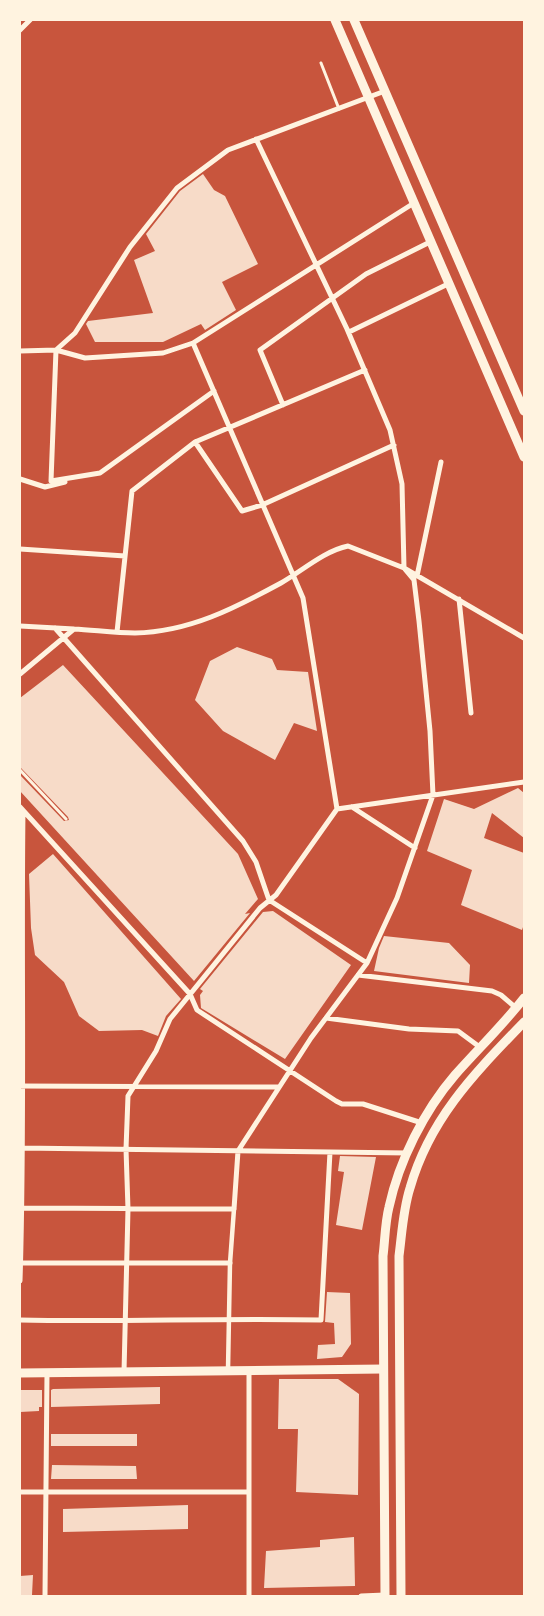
<svg xmlns="http://www.w3.org/2000/svg" width="544" height="1616" viewBox="0 0 544 1616" font-family="'Nunito Sans',sans-serif">
	<style>
		.building { fill: #f7dbc8 }
		.lines { fill: none; stroke-linecap: round; stroke-linejoin: round }
		.service { stroke: #fff3e0; stroke-width: 3 }
		.pedestrian { stroke: #fff3e0; stroke-width: 4.5 }
		.minor { stroke: #fff3e0; stroke-width: 5 }
		.tertiary { stroke: #fff3e0; stroke-width: 9 }
		.secondary { stroke: #fff3e0; stroke-width: 9 }
	</style>
	<rect width="100%" height="100%" fill="#c8553d"/>
	<path class="building" d="M203,174L214,190L225,196L258,264L222,282L236,310L205,330L201,324L163,342H95L86,324L88,321L153,313L134,260L155,251L146,234L180,191Z
		M237,647L272,659L277,670L308,672L317,731L294,723L275,760L223,731L195,700L210,661Z
		M63,665L238,854L258,899L245,914L250,913L194,981L20,791V775L64,821L69,820L68,817L20,767V698Z
		M518,788L524,793V838L492,813L484,838L524,853V924L522,930L461,905L472,870L427,851L444,799L474,809Z
		M53,854L181,999L166,1016L158,1036L142,1030L99,1031L79,1016L64,982L35,955L31,928L29,874Z
		M273,911L351,965L285,1059L201,1008L200,995L203,991L200,989L263,912Z
		M384,936L449,943L470,965L469,983L374,971L379,948Z
		M340,1156L376,1157L362,1230L336,1225L344,1172L338,1171Z
		M327,1292L350,1293L351,1344L342,1357L317,1359L318,1345L335,1344L334,1323L325,1322Z
		M279,1379H338L359,1394L358,1495L296,1492L298,1429H278Z
		M160,1387V1404L51,1407V1390L53,1389Z
		M20,1390H42V1407H39V1411L20,1412Z
		M51,1434H137V1446H51Z
		M52,1465L136,1466L137,1479H51Z
		M188,1505V1529L63,1532V1509Z
		M354,1537L355,1586L264,1588L266,1551L320,1547V1540Z
		M33,1575L32,1595L20,1596V1576Z"/>
	<g class="lines">
		<path class="service" d="M321,63L339,109
			M20,770L66,819"/>
		<path class="pedestrian" d="M228,1370L230,1263L234,1209"/>
		<path class="minor" d="M20,30L30,20
			M349,332L448,284
			M20,351L56,350L75,333L130,247L177,188L228,150L385,91
			M214,391L100,473L51,481L56,350L85,358L163,353L193,343L414,203
			M283,405L260,350L366,274L430,242
			M195,442L242,511L262,505L394,445
			M20,479L45,487L65,482
			M20,549L125,556
			M417,576L441,462
			M459,599L471,713
			M20,626L74,629
			M55,628L243,841L256,862L269,900L367,963
			M117,632L132,491L195,442L365,370
			M20,674L74,629C94,630 115,633 135,633C189,632 235,608 281,583C302,571 324,551 348,546L404,568L524,638
			M20,807L190,994L197,1010L336,1101L342,1104H363L422,1123
			M352,807L415,848
			M337,809L524,782
			M358,975L492,991L501,995L516,1008
			M326,1018L409,1029L458,1031L481,1048
			M20,1086L279,1087
			M20,1148L408,1153
			M20,1208L234,1209L238,1151L311,1038L367,963L397,898L433,795L430,731L419,621L414,580L404,568L402,484L390,430L347,329L256,139
			M20,1263H230
			M20,1281C25,1124 21,968 23,811
			M20,1320C120,1322 221,1318 321,1320L330,1152
			M124,1372L128,1209L126,1149L128,1096L156,1051L170,1019L260,908L276,895L337,809L303,598L193,343
			M20,1492H249
			M45,1596L47,1373
			M249,1596V1371
			M361,1596L385,1595"/>
		<path class="tertiary" d="M20,1373L383,1369"/>
		<path class="secondary" d="M335,20L524,457
			M354,20L524,411
			M385,1596L383,1256C385,1240 385,1223 389,1207C399,1161 424,1111 455,1075C478,1049 503,1025 524,998
			M401,1596L399,1256C402,1233 403,1210 410,1188C430,1118 475,1073 524,1022"/>
	</g>
	<rect width="544" height="1616" fill="none" stroke="#fff3e0" stroke-width="42"/>
</svg>
